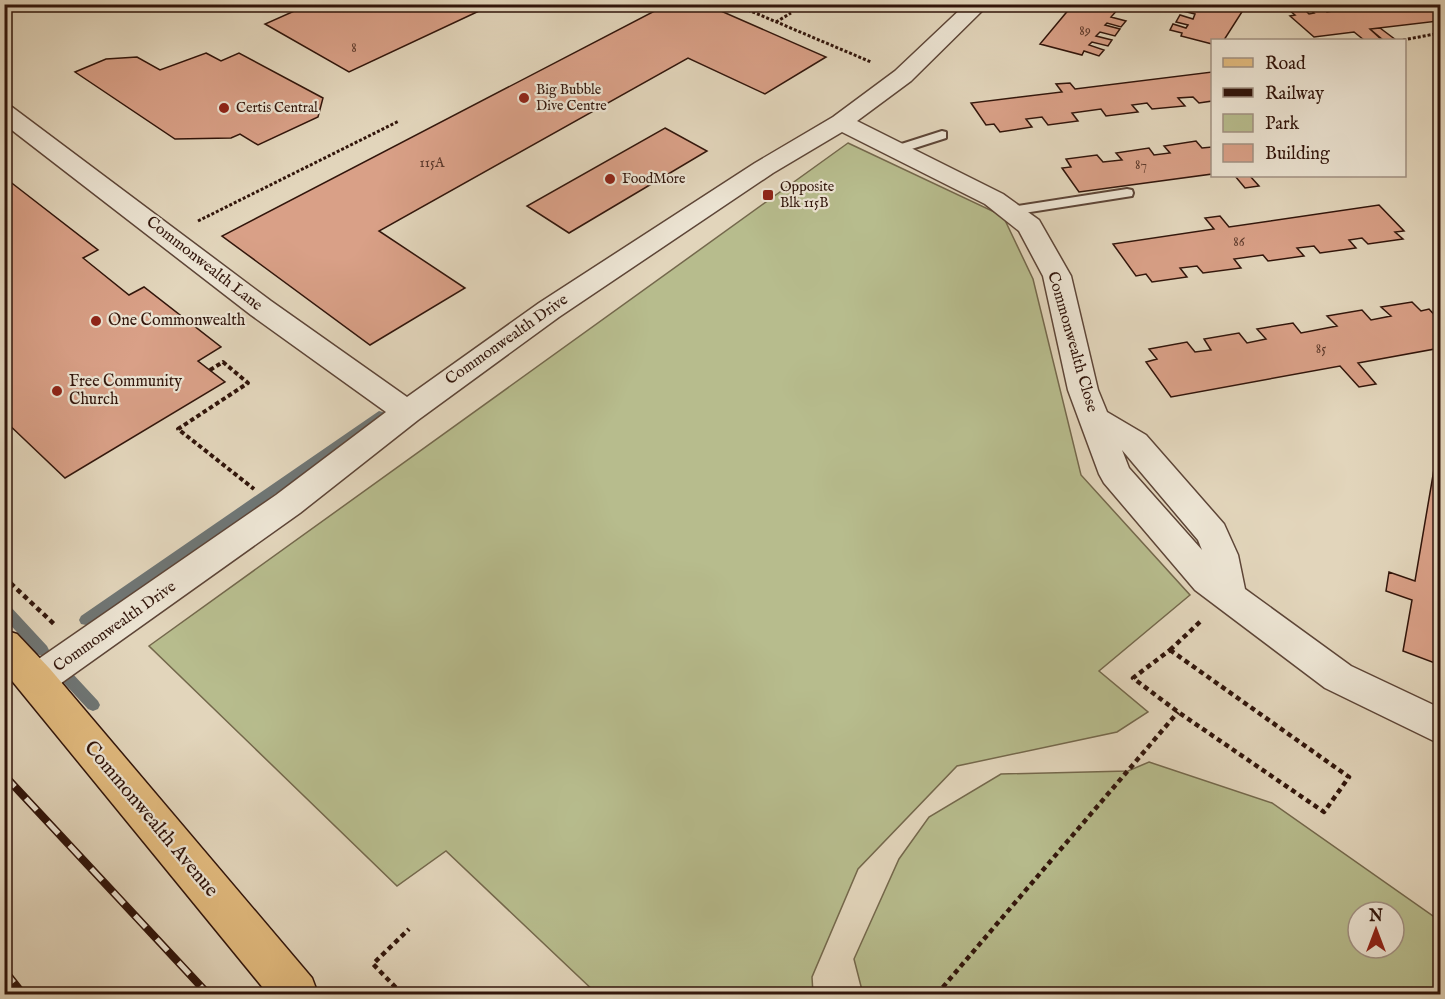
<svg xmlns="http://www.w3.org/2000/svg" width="1445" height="999" viewBox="0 0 1445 999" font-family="'IM FELL English',serif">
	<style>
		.green { fill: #b7bc8d; stroke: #74684c; stroke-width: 1.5; fill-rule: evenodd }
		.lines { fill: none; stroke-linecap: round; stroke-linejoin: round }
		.stream { fill: #6f7675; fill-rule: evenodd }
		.building { fill: #d9a087; stroke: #31150b; stroke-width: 1.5 }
		.lane-casing { stroke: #5d4537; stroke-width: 4 }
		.street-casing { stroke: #5d4537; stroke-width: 3 }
		.primary-casing { stroke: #31150b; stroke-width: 3 }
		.path-far2 { stroke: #31150b; stroke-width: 3; stroke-dasharray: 3 2; stroke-linecap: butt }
		.path-far1 { stroke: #31150b; stroke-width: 4; stroke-dasharray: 4.5 3; stroke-linecap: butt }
		.path { stroke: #31150b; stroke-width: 4.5; stroke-dasharray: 5 4; stroke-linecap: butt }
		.lane { fill: #ece4d3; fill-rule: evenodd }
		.street { fill: #ece4d3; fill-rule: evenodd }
		.primary { fill: #e1ba7e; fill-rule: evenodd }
		.rail-casing { stroke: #31150b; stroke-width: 8 }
		.rail { stroke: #ece4d3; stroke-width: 5; stroke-dasharray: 16; stroke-linecap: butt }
		.poi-dot { fill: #8f2418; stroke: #ece4d3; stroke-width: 2 }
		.labels { text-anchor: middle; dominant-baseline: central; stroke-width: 4.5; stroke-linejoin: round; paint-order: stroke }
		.number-label { font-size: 14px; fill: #5b382a }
		.far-poi-label { font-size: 14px; fill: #31150b; stroke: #ece4d3; text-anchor: start }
		.street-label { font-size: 16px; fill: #31150b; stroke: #ece4d3 }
		.poi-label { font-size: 16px; fill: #31150b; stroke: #ece4d3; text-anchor: start }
		.near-street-label { font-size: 20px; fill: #31150b; stroke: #ece4d3 }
	</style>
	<rect width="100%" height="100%" fill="#e2d5bb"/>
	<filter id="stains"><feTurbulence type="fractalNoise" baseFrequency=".00333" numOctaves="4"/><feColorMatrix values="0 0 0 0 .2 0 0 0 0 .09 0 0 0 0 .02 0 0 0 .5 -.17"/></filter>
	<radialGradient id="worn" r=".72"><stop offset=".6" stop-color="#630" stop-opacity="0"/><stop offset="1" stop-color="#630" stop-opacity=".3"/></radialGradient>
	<path class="green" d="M848,143L1003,216L1033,279L1081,475L1190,595L1099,671L1148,712L1117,732L957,766L858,869L812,977L813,994H597L446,851L397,886L149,646Z
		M1149,762L1272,803L1440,921V994H863L854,959L899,859L929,817L1001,774L1128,771ZM1358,912H1394V948H1358Z"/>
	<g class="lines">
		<path class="stream" d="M379,411L383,412L385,415L383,418L91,624L86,625L81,624L79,620L81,616Z
			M4,604L9,605L47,646L49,650L47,654L42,656L37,654L4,618Z
			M67,671L72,673L98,701L100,705L98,709L93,711L88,709L62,681L60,677L62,673Z"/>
	</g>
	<path class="building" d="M310,4H494L349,72L265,24Z
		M668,4H705L826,57L765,94L688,58L379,231L465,288L370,345L222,236Z
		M1134,4L1138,6L1134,11L1119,8L1111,17L1126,21L1121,27L1107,23L1105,25L1120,29L1115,36L1100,32L1096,36L1112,40L1108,46L1092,42L1089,45L1104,50L1099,56L1084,51L1082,55L1040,44L1070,8L1058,4Z
		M1196,4H1247L1224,40H1212V44L1181,36L1182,33L1170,30L1173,24L1186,28L1188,25L1176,22L1180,15L1193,19L1195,14L1183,11L1187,6L1199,9L1201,6Z
		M1334,4H1345L1351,9L1356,8L1351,4L1368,6L1440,4V23L1438,21L1370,29L1383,40H1364L1354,32L1314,37L1290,16L1295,15L1289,10L1303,8L1309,14L1314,13L1308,8L1321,6L1327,12L1338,10L1331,5Z
		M1380,28L1396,40H1382L1370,29Z
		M206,53L221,61L239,53L323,98L318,117L258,145L240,134L231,138L175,139L75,72L106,59L137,57L160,70Z
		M1212,72V101L1199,103L1193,97L1178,98L1185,106L1152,109L1147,103L1132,105L1138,112L1106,116L1101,109L1072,113L1078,121L1048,125L1042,117L1026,119L1032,127L1000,132L994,124L986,125L971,103L1062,92L1056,84L1070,83L1075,89Z
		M665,128L707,151L569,233L527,206Z
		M1196,141L1202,148L1212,147V174L1079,192L1062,168L1071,167L1066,159L1097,155L1103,162L1122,160L1116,153L1149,148L1154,155L1170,153L1164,146Z
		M1235,176H1250L1259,186L1245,188Z
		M4,177L98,250L83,258L129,295L144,287L221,347L198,361L225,382L65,478L4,420Z
		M1379,205L1404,231L1395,232L1403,239L1368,244L1362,238L1349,240L1356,248L1320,253L1314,246L1297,248L1304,256L1268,261L1263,255L1234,259L1241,268L1203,273L1197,266L1180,268L1187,277L1152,282L1146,274L1136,276L1113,244L1214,229L1205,218L1220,216L1229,227Z
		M1412,302L1421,311L1429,309L1440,321V348L1358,363L1376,384L1359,387L1340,366L1171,397L1146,362L1157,359L1149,349L1187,342L1195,352L1211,350L1204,339L1239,333L1247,343L1266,339L1257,329L1293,323L1301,333L1337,326L1327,316L1362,310L1371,320L1391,316L1381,307Z
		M1440,434V665L1403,651L1412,600L1386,591L1389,572L1415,581Z"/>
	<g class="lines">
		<defs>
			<path id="lane" d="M942,131L946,132V138L896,154L890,150L892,147Z
				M1127,189L1132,190L1133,193L1132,196L1011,215L1005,211L1011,207Z"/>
			<path id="street" d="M966,4H989L911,81L857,121L1003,194L1039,220L1071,276L1098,390L1107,412L1146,435L1224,524L1238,555L1245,589L1351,666L1440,708V744L1325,688L1195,590L1104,483L1099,474L1068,390L1043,276L1019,231L985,204L842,132L773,173L559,317L418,420L300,513L50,691L37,696L24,691L18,680L24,669L276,495L386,412L251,315L4,124V105L12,107L271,301L407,397L539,303L755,163L833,117L895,71ZM1122,450L1198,540L1202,550L1129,468Z"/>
			<path id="primary" d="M4,630L17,634L50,669L312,978L318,994H268L4,671Z"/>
		</defs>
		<use href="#lane" class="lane-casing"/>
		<use href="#street" class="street-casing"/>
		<use href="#primary" class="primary-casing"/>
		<path class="path-far2" d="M734,4L871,62
			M776,22L791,13
			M1403,40L1440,33
			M198,221L399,121"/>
		<path class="path-far1" d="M210,370L223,362L248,383L178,429L254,489"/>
		<path class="path" d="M4,577L54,624
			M1170,650L1349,777L1324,812L1178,712L1133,678Z
			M1170,650L1202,620
			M402,994L373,964L409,929
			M937,994L1178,712"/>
		<use href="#lane" class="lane"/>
		<use href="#street" class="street"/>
		<use href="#primary" class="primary"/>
		<defs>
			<path id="rail" d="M4,775L208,994
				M4,970L23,994"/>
		</defs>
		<use href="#rail" class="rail-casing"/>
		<use href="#rail" class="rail"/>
	</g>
	<g class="poi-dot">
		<circle cx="524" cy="98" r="6"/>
		<circle cx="224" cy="108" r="6"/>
		<circle cx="610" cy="179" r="6"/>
		<rect x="762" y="189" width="12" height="12" rx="3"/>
		<circle cx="96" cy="321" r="6"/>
		<circle cx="57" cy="391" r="6"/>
	</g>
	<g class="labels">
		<g class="number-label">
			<text x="1085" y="31">89</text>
			<text x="354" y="48">8</text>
			<text x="432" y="163">115A</text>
			<text x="1141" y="165">87</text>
			<text x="1239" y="242">86</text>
			<text x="1321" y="349">85</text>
		</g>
		<g class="far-poi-label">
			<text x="536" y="90">Big Bubble<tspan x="536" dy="16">Dive Centre</tspan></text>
			<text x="236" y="108">Certis Central</text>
			<text x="622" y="179">FoodMore</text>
			<text x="780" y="187">Opposite<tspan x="780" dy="16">Blk 115B</tspan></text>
		</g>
		<g class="street-label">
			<text transform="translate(204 264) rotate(38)">Commonwealth Lane</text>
			<text transform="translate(507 340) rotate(-35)">Commonwealth Drive</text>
			<text transform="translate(1072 342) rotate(74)">Commonwealth Close</text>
			<text transform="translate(115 627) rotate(-35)">Commonwealth Drive</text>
		</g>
		<g class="poi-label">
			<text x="108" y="321">One Commonwealth</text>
			<text x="69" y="382">Free Community<tspan x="69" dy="18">Church</tspan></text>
		</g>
		<g class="near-street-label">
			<text transform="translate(151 819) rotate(50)">Commonwealth Avenue</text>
		</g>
	</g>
	<rect width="1445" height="999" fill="none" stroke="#e2d5bb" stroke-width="24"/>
	<rect x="6" y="6" width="1433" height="987" fill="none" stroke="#31150b" stroke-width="3"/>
	<rect x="12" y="12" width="1421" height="975" fill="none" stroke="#31150b" stroke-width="1.5"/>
	<rect x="1211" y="39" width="195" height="138" fill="#ece4d3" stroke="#a19183" stroke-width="1.5"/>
	<rect x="1223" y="58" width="30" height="9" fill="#e1ba7e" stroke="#a19183" stroke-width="1.5"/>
	<text x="1265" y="69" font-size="18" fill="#31150b">Road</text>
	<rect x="1223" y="88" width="30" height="9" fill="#31150b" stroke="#a19183" stroke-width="1.5"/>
	<text x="1265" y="99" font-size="18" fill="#31150b">Railway</text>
	<rect x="1223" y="114" width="30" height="18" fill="#b7bc8d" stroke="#a19183" stroke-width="1.5"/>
	<text x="1265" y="129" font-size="18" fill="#31150b">Park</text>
	<rect x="1223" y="144" width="30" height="18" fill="#d9a087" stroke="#a19183" stroke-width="1.5"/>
	<text x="1265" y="159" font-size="18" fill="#31150b">Building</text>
	<g transform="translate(1376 930)"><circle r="28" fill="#ece4d3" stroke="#a19183" stroke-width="1.5"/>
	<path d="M0-4.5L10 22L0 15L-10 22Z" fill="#8f2418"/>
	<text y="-9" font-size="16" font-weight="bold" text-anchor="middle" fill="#31150b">N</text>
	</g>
	<rect width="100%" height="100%" filter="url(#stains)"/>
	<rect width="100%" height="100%" fill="url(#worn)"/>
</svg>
